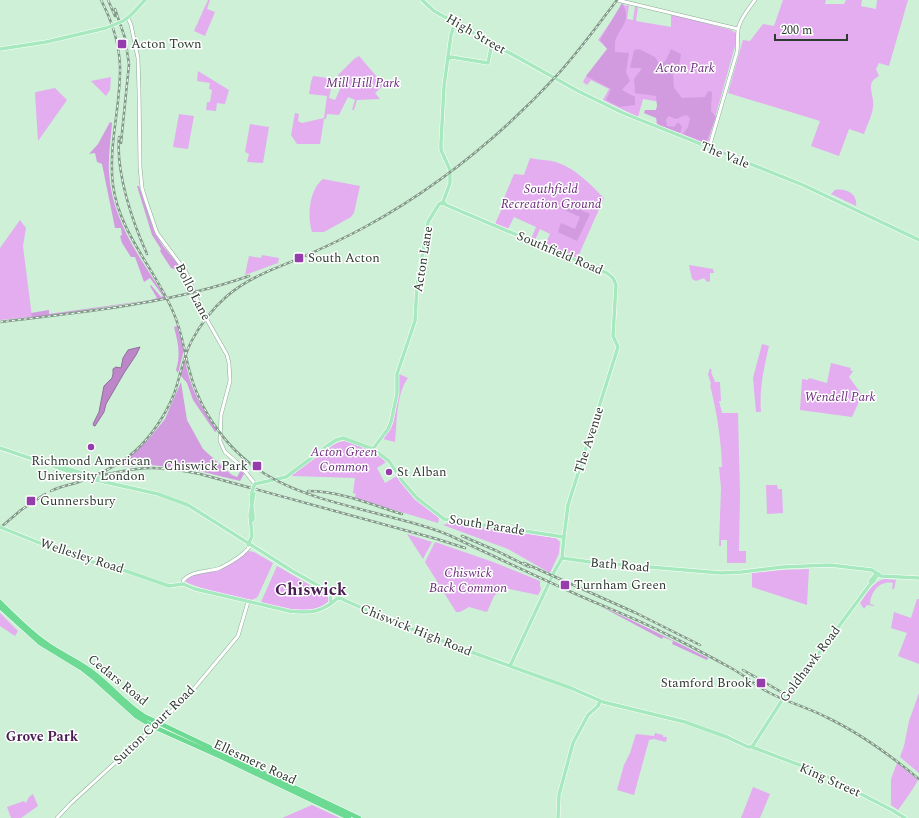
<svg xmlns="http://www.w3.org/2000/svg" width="919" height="818" viewBox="0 0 919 818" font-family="Spectral,serif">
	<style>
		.green { fill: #e3adf0 }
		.forest { fill: #d29be0 }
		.water { fill: #bc86c9; stroke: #916f9b }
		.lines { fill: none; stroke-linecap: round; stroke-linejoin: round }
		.minor-casing { stroke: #8bab94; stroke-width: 4 }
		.major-casing { stroke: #fff; stroke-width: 4.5 }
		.highway-casing { stroke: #fff; stroke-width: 5.5 }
		.minor { stroke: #fff; stroke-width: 3 }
		.major { stroke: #a7e9be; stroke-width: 3.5 }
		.highway { stroke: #6cda93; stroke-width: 4.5 }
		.rail-casing { stroke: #819a88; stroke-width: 2.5 }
		.rail { stroke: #fff; stroke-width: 1; stroke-dasharray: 3; stroke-linecap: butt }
		.major-bridge-casing { stroke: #fff; stroke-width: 4.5; stroke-linecap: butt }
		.major-bridge { stroke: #a7e9be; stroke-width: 3.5 }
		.poi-dot { fill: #953daa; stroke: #fff; stroke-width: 1.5 }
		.labels { text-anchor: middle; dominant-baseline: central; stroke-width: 3; stroke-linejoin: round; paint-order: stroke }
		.street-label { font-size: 13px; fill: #2d3a30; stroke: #fff }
		.poi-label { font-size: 13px; fill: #2d3a30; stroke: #fff; text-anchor: start }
		.park-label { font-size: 13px; font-style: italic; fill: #6d2c7d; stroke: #fff }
		.neighbourhood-label { font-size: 14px; font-weight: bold; fill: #481e52; stroke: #fff }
		.district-label { font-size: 17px; font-weight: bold; fill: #481e52; stroke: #fff }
	</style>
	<rect width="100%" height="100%" fill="#cdf0d6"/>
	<path class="green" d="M208,0H210L207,9L215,12L205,36L194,31Z
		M783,0H826L825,4H844L846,0H862L861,6L876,9L877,0H908L889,66L879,63L876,69L879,76C864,83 875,95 873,107C872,116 867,125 864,134L849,129L839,156L811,146L820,121L728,93L743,40L750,41L763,24L774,26Z
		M623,4L626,6L629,5L627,19L633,20L635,6L638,7L636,21L671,27V14L731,30L736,33L735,46L708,143L706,144L656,123L661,108L660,102L643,99L638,117L603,100L609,89L591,80L587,85L583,82L585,78L608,49L598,40Z
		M359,56L384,85L375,93L380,99L357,100L354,110H352L355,100L348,97L339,115L327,114L326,119H324L320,144H297L291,135L295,113L299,114L298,121L302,123L324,118L327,96L309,94L311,82L313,76L328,78L330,80L329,86L331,88L329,98L335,100L342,85L336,80L332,85L335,78H340L338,75L354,59Z
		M198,71L229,90L225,104L217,103L216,111L206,110L207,102H210L212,90L209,89L210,83L197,81Z
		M111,77L110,90L106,96L91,81Z
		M55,88L67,100L38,141L35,93L36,92Z
		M179,114L194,116L188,149L173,147Z
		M250,124L269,127L263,163L247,162L249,154L245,152Z
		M530,158C539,160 548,160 556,162C575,168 590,184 604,198L577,259L545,245L550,234L540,229L535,240L531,239L536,227L514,217L508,229L495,224L503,206L508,207L511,201L504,198L514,174L524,175Z
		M323,179L360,186L354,213L351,217L324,232H312C307,217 309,189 323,179Z
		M835,190C846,188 858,194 856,206L831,194Z
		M20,220L26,228L23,246L32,317L0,320V248Z
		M262,255L279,258L278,263L245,275L249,256L261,258Z
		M689,265L713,269L714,273H710V281L707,282L704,278L696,281L692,279Z
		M762,344L769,346C764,368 759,389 761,412H756L753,378Z
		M831,363L851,368L850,370L853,371L849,377L862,395L852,417L800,410L802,379L808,380L809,378L827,383Z
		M710,368L712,371L711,372L715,382H720L721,401H719L722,413H738L740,494L739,551H746V563H727V540H721V546H719L721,488L719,467H722C721,439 717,413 710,385L711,384L708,374Z
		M399,374L408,378C396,394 397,423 395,442L383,439C397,415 397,400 399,374Z
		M344,441C359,445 375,451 386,462L377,468L385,483L397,476L414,499L438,517L439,519L438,523L354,498L356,494L353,493L355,478L292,476V475L333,445L339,442Z
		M766,485H777L778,489H782L783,513L767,514Z
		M449,523L487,527L556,538L560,542L559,553L550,573L508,549L443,525Z
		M407,534L432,542L423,559Z
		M435,542L493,562L540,581V586L541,589L538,595L505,588L494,596L487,612L469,607L460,612H456L425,562Z
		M249,551L254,552L273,563L258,596C256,598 254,600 250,600C241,600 195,587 186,582L187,579L197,574L223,567Z
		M277,566L329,596L330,600C316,614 296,610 279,607C273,605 267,605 261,602Z
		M809,569L807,605L752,587V573L782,570Z
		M885,579L896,580L894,589H892L893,583C880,580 871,591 870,604L874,605V606L867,605L864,609L860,603C867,594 873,581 885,579Z
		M917,599H919V664L898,656L907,633L891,628L894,612L911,618Z
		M0,613L18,631L15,636L0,626Z
		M919,693V773L900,757L904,746L909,721Z
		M655,733L663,735V737H667L666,742L654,739L649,740L634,795L617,790L624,765L630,753L636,734L654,736Z
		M897,763L918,780C912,791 905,800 898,810L891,805V779Z
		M753,787L770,794L760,818H741Z
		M33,794L38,806L21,818H11L7,807L24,801L26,803L29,797Z
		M312,805L340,818H282Z"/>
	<path class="forest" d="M622,3C633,22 619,27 615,42C615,45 615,49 615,52L629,53L626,72L630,81L622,90L635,97V105L620,107L606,100L611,89L586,76L607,49L600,40Z
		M639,49L655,57L660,65L666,60L671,49L681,54L679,67H669L673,75L674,88L682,98L705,97L708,91L712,92L711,111L716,117L706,143L683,134L688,127L690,118L686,115L676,119L668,116L666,120L667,126L674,127L678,122L682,127L680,133L658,125L656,118L644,113L645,110H656L657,106L656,96L635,93L634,79L642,68H630L634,50Z
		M110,122L112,123C111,139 108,155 109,172C111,219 141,260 166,298L32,318L31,313L49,310V314L151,300L157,298L150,286L151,285L161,297L163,296L150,278L144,282L135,257H131L122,243L120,236L122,235L121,228H115L102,164L97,162L95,153L89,154L98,144Z
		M137,186H139L154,231L163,246L183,270L181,269V271L171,268L160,251L161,249L152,235Z
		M563,202L590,214L577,241L558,232L561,223L575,229L580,217L560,208Z
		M177,326L184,350L178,373L176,370C181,354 178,343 174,327Z
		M185,359C189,386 201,408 217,430L215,432L193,400L187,383L180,375Z
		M181,382L187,420L203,449L232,475L237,477L241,470L244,474L240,481L191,469L150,465L123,467L119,463L148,440L165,419Z
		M600,606C637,622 672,640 708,658L707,660L672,644L673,641L663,637L662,639Z"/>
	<path class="water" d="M140,347L136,355L124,373L106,404L104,412L95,426H94L93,424L99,412L104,386L112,378L113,374V369L116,367L121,368L123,358L128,350Z"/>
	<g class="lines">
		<defs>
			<path id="minor" d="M617,0L738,29
				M128,18L131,25L138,58L139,91L140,167L142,188L147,204L157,233L186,272L202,311L227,355L229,363L230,381L221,415L220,441L225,452L240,465L255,484
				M709,148L737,52C738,45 737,38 738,30C739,20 749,8 755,0
				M183,581C191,570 210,572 220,568C230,563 244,555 250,546
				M57,818L70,804L187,697L238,636L248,602"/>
			<path id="major" d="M422,0L434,11L578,91L623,113L803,185L919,240
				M123,21C132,16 138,7 145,0
				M0,49L46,42L106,28
				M448,59L451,57L488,63L492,43
				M443,202L446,205L607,273L613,278L616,285L613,336L618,347L568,505L564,537L562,558L555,570L510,666
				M0,448L85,477
				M373,449L388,429L391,422L397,394V374L415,321L417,285L428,222L439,204L443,202L450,183V170L441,150V143L444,86L451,35L454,25L453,21
				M55,465H65L69,464
				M63,467L82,473
				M96,480L158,494L188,505L294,572L344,600L389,620L474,653L571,688L603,702L685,722L727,737L748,747H752L818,772L892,810L905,818
				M254,486L255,484L286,477L330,444L336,440L343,438L373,449L389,461L403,482L417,498L444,519L564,537
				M252,493C249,503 254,509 253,520
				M5,529L74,557L126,571L169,586L183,584L195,589L289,611C311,614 323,612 339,597
				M248,545L252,536L250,515L254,493
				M562,558L590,562L721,573L742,572L783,567L830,565L872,570L881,576L919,578
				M871,583L873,582L878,574
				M330,592L331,604
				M752,747L793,683L813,661L871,583L870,581L875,575L879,574
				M558,818L559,795L573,743L588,715L598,706L600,701"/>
			<path id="highway" d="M0,602C14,616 28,630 43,641C60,654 79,661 95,674C112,687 126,705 144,716L359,818
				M0,607L40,643L81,668L95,679L136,716L154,727L221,757L349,818"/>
		</defs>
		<use href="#minor" class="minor-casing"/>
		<use href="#major" class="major-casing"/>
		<use href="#highway" class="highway-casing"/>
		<use href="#minor" class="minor"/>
		<use href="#major" class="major"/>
		<use href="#highway" class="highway"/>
		<defs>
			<path id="rail" d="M101,0C112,21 119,42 120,66C121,106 108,145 113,185C119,233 156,270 174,314C182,332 184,350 189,369C193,385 199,400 208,415C252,489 317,497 394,518C414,523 434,528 453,537C491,555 529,573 567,590C599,605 633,617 664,633C687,644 709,656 731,668C744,675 755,685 768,692C786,702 807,707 826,717C860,733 890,755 919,779
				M108,0L115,16
				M115,9L125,38L129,64L121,143
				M119,137C116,173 132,221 147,254
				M0,322C84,312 169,304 249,276
				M102,475C118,472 135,468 152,468C168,468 184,471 200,474L437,539L465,548
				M51,491C61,486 71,485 81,481C100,474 120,465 135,451C151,437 166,414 174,394C180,377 183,358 191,342C200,325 212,309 227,296C248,278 273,269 298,259C321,249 343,239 365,227C438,187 503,134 559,73C580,50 598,25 617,0
				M308,491C340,491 372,505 402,514
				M0,528L21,510L45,494
				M462,536L497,551L529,567
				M524,563L636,613L700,645
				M743,670L790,697"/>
		</defs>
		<use href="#rail" class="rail-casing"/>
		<use href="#rail" class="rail"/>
		<defs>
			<path id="major-bridge" d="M106,28L123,21
				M82,473L98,478
				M85,477L96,480
				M252,492L254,486
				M0,527L5,529"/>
		</defs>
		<use href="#major-bridge" class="major-bridge-casing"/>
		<use href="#major-bridge" class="major-bridge"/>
	</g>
	<g class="poi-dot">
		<rect x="117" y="39" width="10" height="10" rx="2"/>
		<rect x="294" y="253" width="10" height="10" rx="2"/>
		<circle cx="91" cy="447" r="4"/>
		<rect x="252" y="461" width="10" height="10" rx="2"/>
		<circle cx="389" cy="472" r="4"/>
		<rect x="26" y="496" width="10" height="10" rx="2"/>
		<rect x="560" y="580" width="10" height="10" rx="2"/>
		<rect x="756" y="678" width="10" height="10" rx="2"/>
	</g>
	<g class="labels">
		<g class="street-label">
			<text transform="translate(476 34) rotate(30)">High Street</text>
			<text transform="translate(725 155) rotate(22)">The Vale</text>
			<text transform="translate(560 253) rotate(23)">Southfield Road</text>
			<text transform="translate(423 259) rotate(-81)">Acton Lane</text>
			<text transform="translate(193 292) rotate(63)">Bollo Lane</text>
			<text transform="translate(589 440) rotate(-72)">The Avenue</text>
			<text transform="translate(487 525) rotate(9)">South Parade</text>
			<text transform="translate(82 556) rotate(18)">Wellesley Road</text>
			<text transform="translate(620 565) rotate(5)">Bath Road</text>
			<text transform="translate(416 630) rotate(22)">Chiswick High Road</text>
			<text transform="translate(810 664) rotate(-53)">Goldhawk Road</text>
			<text transform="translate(118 680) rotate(39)">Cedars Road</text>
			<text transform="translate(154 725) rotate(-44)">Sutton Court Road</text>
			<text transform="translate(255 762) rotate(25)">Ellesmere Road</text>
			<text transform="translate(830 780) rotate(24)">King Street</text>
		</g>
		<g class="poi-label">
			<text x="131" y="44">Acton Town</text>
			<text x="308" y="258">South Acton</text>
			<text x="91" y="461" text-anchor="middle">Richmond American<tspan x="91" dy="15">University London</tspan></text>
			<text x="248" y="466" text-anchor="end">Chiswick Park</text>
			<text x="397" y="472">St Alban</text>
			<text x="40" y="501">Gunnersbury</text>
			<text x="574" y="585">Turnham Green</text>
			<text x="752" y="683" text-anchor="end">Stamford Brook</text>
		</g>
		<g class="park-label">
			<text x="685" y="68">Acton Park</text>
			<text x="363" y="83">Mill Hill Park</text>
			<text x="551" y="189">Southfield<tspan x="551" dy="15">Recreation Ground</tspan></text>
			<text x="840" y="397">Wendell Park</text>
			<text x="344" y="452">Acton Green<tspan x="344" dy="15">Common</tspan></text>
			<text x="468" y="573">Chiswick<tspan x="468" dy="15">Back Common</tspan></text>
		</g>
		<g class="neighbourhood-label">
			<text x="42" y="736">Grove Park</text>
		</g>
		<g class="district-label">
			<text x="311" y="590">Chiswick</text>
		</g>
	</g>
	<path d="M775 34v6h72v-6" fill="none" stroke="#2d3a30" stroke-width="2"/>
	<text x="781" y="34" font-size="12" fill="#2d3a30" stroke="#ffffff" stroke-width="3" paint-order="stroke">200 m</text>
</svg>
